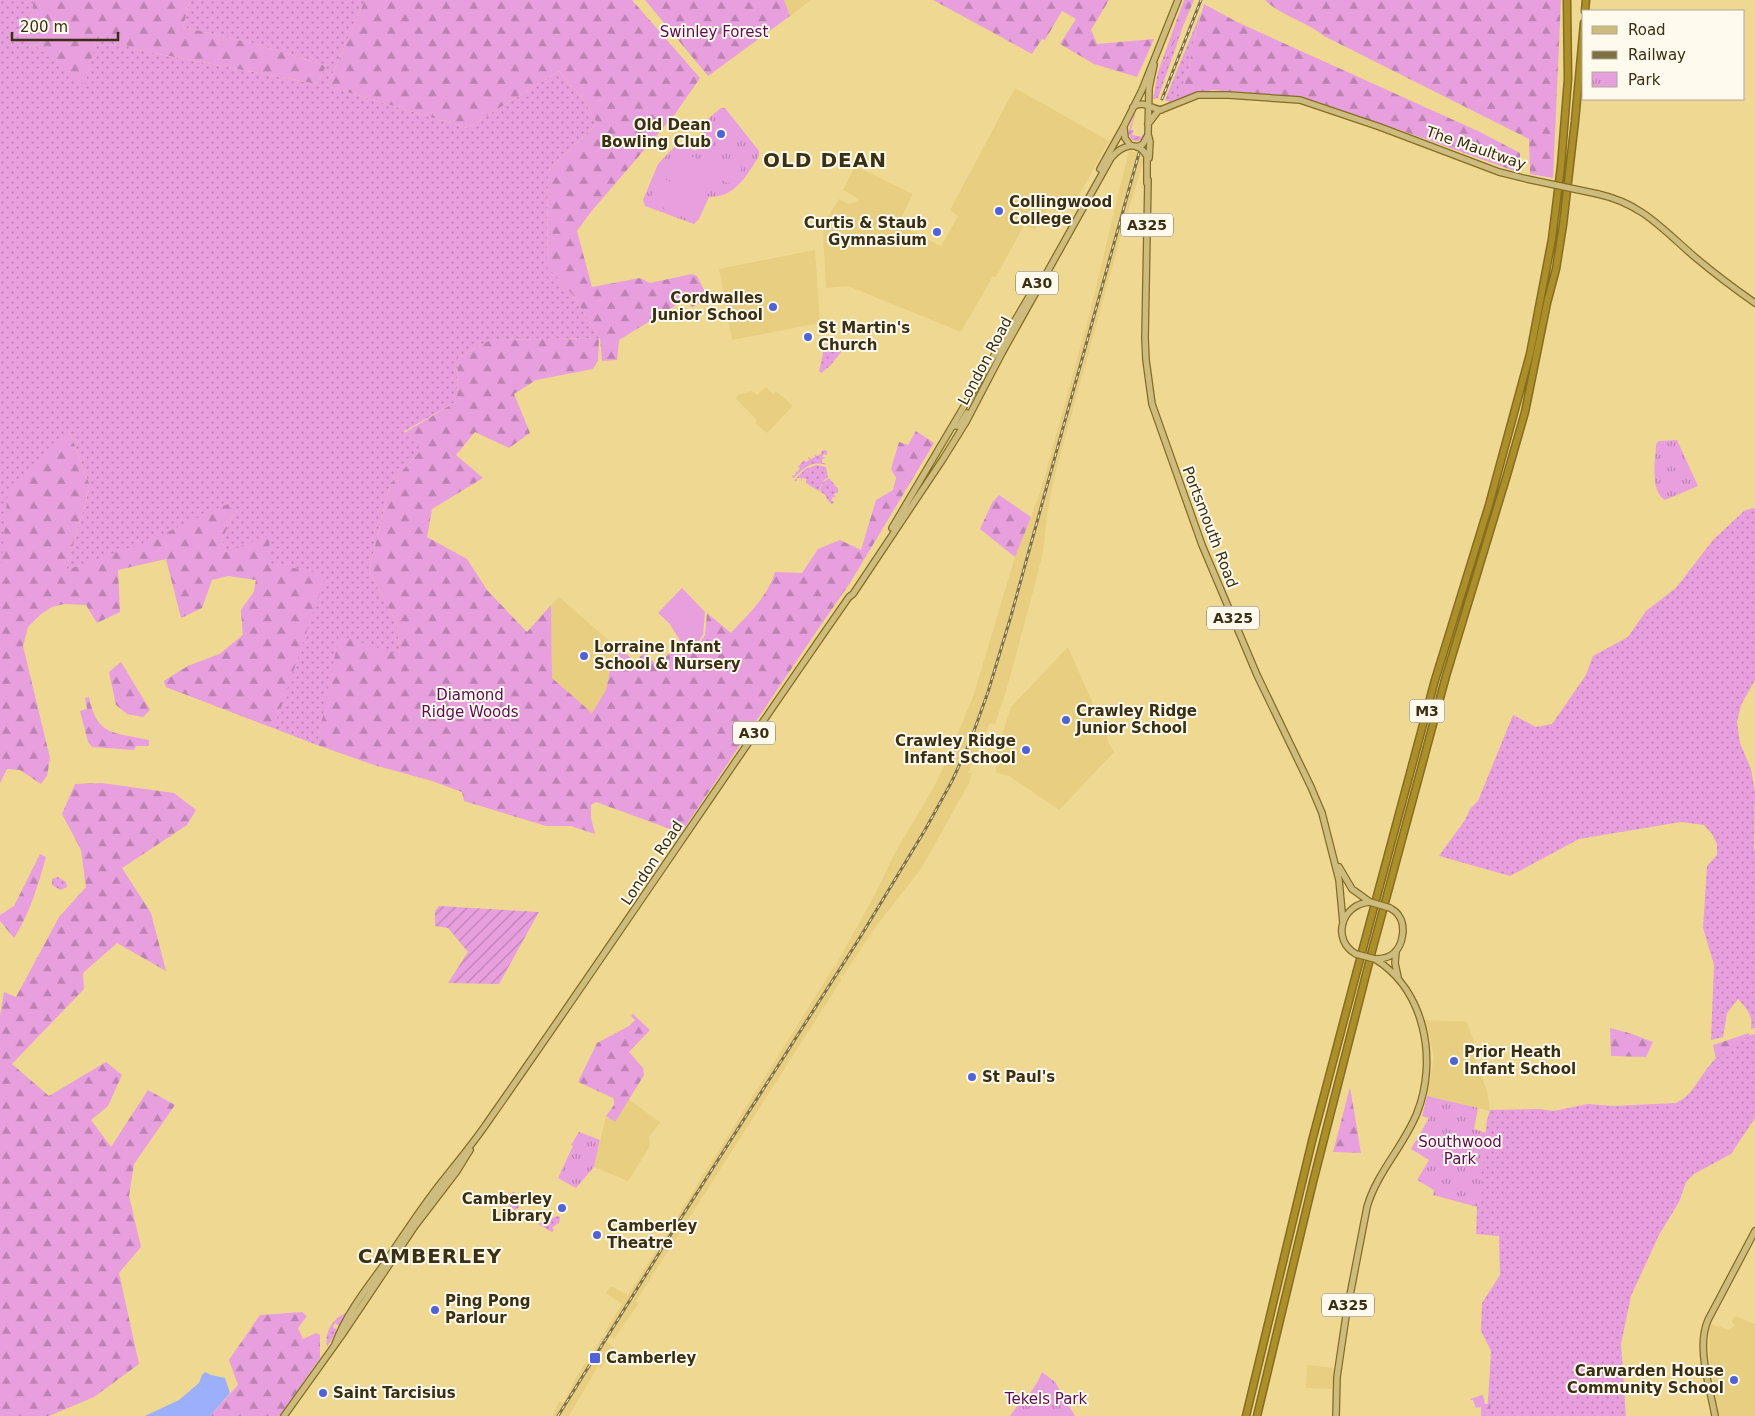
<svg xmlns="http://www.w3.org/2000/svg" width="1755" height="1416" viewBox="0 0 1755 1416" font-family="'DejaVu Sans',sans-serif">
	<style>
		.built { fill: #e8ce80 }
		.grass { fill: url(#grass-dots) }
		.forest { fill: url(#forest-firs) }
		.park { fill: url(#park-tufts) }
		.garden { fill: url(#garden-furrows) }
		.pitch { fill: #e89fde }
		.water { fill: #9baffb }
		.lines { fill: none; stroke-linecap: round; stroke-linejoin: round }
		.major-casing { stroke: #846d22; stroke-width: 8 }
		.highway-casing { stroke: #846d22; stroke-width: 9 }
		.major { stroke: #cebc7f; stroke-width: 5.5 }
		.highway { stroke: #ad8f2a; stroke-width: 6 }
		.rail-casing { stroke: #7f7044; stroke-width: 3 }
		.rail { stroke: #fffaed; stroke-width: 1; stroke-dasharray: 4; stroke-linecap: butt }
		.major-bridge-casing { stroke: #846d22; stroke-width: 8; stroke-linecap: butt }
		.major-bridge { stroke: #cebc7f; stroke-width: 5.5 }
		.poi-dot { fill: #4f63d8; stroke: #fffaed; stroke-width: 2 }
		.labels { text-anchor: middle; dominant-baseline: central; stroke-width: 4; stroke-linejoin: round; paint-order: stroke }
		.shield { fill: #fffaed; stroke: #746c54; stroke-width: 1 }
		.shield-label { font-size: 14px; font-weight: bold; fill: #392f13 }
		.park-label { font-size: 15px; fill: #5a0c54; stroke: #fffaed }
		.poi-label { font-size: 15px; font-weight: bold; fill: #392f13; stroke: #fffaed; text-anchor: start }
		.street-label { font-size: 15px; fill: #392f13; stroke: #fffaed }
		.district-label { font-size: 20px; font-weight: bold; letter-spacing: 1px; fill: #392f13; stroke: #fffaed }
	</style>
	<defs>
		<pattern id="grass-dots" width="8" height="8" patternUnits="userSpaceOnUse" patternTransform="scale(1.25)"><rect width="8" height="8" fill="#e89fde"/><path d="M2 2h.1M6 6h.1" fill="none" stroke="#bd82b3" stroke-width="1.8" stroke-linecap="round"/></pattern>
		<pattern id="forest-firs" width="22" height="20" patternUnits="userSpaceOnUse" patternTransform="scale(1.25)"><rect width="22" height="20" fill="#e89fde"/><path d="M5 1l3.5 6h-7zM16 11l3.5 6h-7z" fill="#bd82b3"/></pattern>
		<pattern id="park-tufts" width="24" height="20" patternUnits="userSpaceOnUse" patternTransform="scale(1.25)"><rect width="24" height="20" fill="#e89fde"/><path d="M3 7l-1-3M5 7V3M7 7l1-3M15 17l-1-3M17 17v-4M19 17l1-3" fill="none" stroke="#bd82b3"/></pattern>
		<pattern id="garden-furrows" width="10" height="10" patternUnits="userSpaceOnUse" patternTransform="scale(1.25)"><rect width="10" height="10" fill="#e89fde"/><path d="M-1 1l2-2M0 10L10 0M9 11l2-2" fill="none" stroke="#bd82b3"/></pattern>
	</defs>
	<rect width="100%" height="100%" fill="#efd892"/>
	<path class="built" d="M784,0H811L790,16Z
		M1015,88L1109,141L1073,206L1065,202L1058,212L1048,207L1035,230L1024,225L996,277L993,276L961,332L848,286L826,288L823,233L826,220L839,199L848,204L858,202L859,199L843,190L855,166L913,194L898,224L941,246L958,216L950,210Z
		M1129,150L1143,155V163L1125,221L1055,475L1048,508L1043,552L1034,588L1007,688L995,724L990,723L968,773H972L969,783L921,869L877,925L843,976L842,975L840,976L841,980L826,1004L636,1301L639,1303L614,1339L605,1332L622,1304L606,1293L611,1286L628,1295L835,965H837V963L874,896L896,851L934,787L949,755L974,694L1015,557L1040,493L1090,312Z
		M815,250L820,323L732,340L719,269Z
		M766,387L773,394L776,391L793,406L767,433L755,423L757,420L736,399L737,395L752,391L757,395Z
		M559,597L621,651L612,660L606,690L592,713L552,678L551,605Z
		M1068,647L1107,736L1108,742L1114,752L1059,810L1009,776L996,773V754L1011,707Z
		M1425,1020L1467,1022L1474,1042L1473,1053L1487,1091L1490,1111L1427,1096L1434,1057Z
		M628,1099L660,1122L649,1137L650,1146L628,1181L594,1167L606,1116L615,1122Z
		M1735,1316L1755,1324V1416H1719L1709,1356V1326L1711,1324L1729,1330L1735,1325L1732,1322L1733,1318Z
		M602,1337L614,1348L601,1368L598,1366L569,1416H553L559,1401L564,1403L574,1381Z
		M1307,1365L1334,1368L1332,1389L1306,1388Z"/>
	<path class="grass" d="M0,0H34L27,39L85,84L98,32L138,50L317,84L326,66L256,44L183,27L190,0H365L327,86L467,128L559,71L583,99L597,123L548,171L547,266L572,294L600,338L490,340L458,358L457,401L403,432L425,446L390,484L369,571L397,623L400,655L321,726L317,745L166,687L164,681L188,666L220,654L243,635L241,610L254,592L256,580L226,552L222,539L234,514L66,570L90,486L70,433L0,582Z
		M1201,12L1193,44L1188,73L1181,89L1172,103L1165,100Z
		M1184,24L1158,98L1153,99L1158,72Z
		M833,341C839,342 841,346 841,352L830,366L821,373L819,371L825,345Z
		M825,450L827,451V455L824,454L822,457L826,458L822,459V463H825L826,465C812,460 802,469 793,479L792,475L794,476L796,473L794,471L797,472L800,468L798,467L804,460L806,462L809,460L808,457L811,459L815,457L814,454L817,456L822,453L821,451Z
		M817,465L826,467L828,477L822,482L819,491L806,483V479L802,478L801,482V478H797V481H794L805,469Z
		M829,478L838,489V493H835L834,495L836,498L833,497L831,500L834,502L832,504L829,502L825,495L820,491L822,483Z
		M1753,508L1755,509V680L1741,705L1737,722L1740,743L1751,769L1755,792L1754,848L1755,852V1028L1751,1029C1753,1015 1747,1009 1738,999L1727,1013L1723,1037L1711,1040L1714,965L1703,928L1707,866L1717,855V844L1712,834L1704,825L1681,822L1579,839L1510,876L1439,856L1465,820L1470,809L1478,801L1513,715L1536,727L1552,724L1586,675L1593,656L1628,637L1646,611L1676,588L1713,540L1744,511Z
		M58,877L66,882L67,887L60,890L52,885V879Z
		M1755,1034V1118L1731,1154L1694,1174L1686,1182L1679,1202L1659,1235L1631,1296L1621,1344L1626,1416H1490L1488,1401L1491,1351L1481,1331L1482,1303L1500,1275L1499,1236L1476,1234L1477,1209L1487,1120L1490,1110L1539,1109L1553,1111L1588,1104L1613,1106L1676,1103C1693,1095 1698,1079 1710,1065C1720,1052 1739,1038 1755,1034Z
		M514,1192L524,1198L518,1208L515,1210C509,1206 504,1202 509,1194Z
		M557,1216L560,1217L559,1224L558,1223L552,1228L554,1230L552,1232L538,1224Z
		M348,1312L339,1326L335,1323L333,1327L337,1330L327,1347C324,1331 333,1318 348,1312Z"/>
	<path class="forest" d="M34,0H190L183,27L256,44L326,66L317,84L138,50L98,33L85,85L27,39Z
		M365,0H632L700,78L675,114L590,213L577,231L592,287L640,278L650,283L692,274L697,276L708,298L692,307L686,299L619,340L617,360L602,361L600,338L572,294L547,267L548,171L597,123L583,99L559,71L467,128L327,86Z
		M645,0H784L790,16L708,76Z
		M933,0H1109L1091,30L1097,44L1154,39L1137,77L1094,64L1060,44L1076,19L1062,11L1045,40L1042,39L1032,54Z
		M1184,0H1194L1184,24L1158,72Z
		M1265,0H1561L1553,178L1530,174L1529,139L1324,36C1306,21 1281,16 1265,0Z
		M1204,4L1237,22L1480,132L1520,153V173L1400,130L1299,97L1212,90L1172,103L1181,89L1188,73L1193,44Z
		M599,338L598,361L593,369L536,380L514,394L530,433L509,448L475,432L456,455L483,478L432,509L427,537L467,559L487,590L527,632L551,605L552,678L592,713L606,690L612,660L622,650L635,662L644,653L658,666L673,649L682,645L694,651L705,635L707,613L731,633C749,613 767,598 775,572L802,573L818,549L840,540L861,550L876,500L893,490L896,478L891,469L899,442L908,445L916,431L934,443L850,583L812,638L681,833L596,802L591,805V818L595,834L571,826H546L464,801L462,792L432,781L374,765L317,745L339,635L400,655L397,623L369,571L390,484L425,446L404,433L457,401L458,358L490,340Z
		M70,433L90,486L66,570L146,542L230,503L234,514L222,539L226,552L269,536L270,563L326,575L274,728L166,687L164,681L188,666L220,654L243,635L241,610L254,592L256,580L228,576L212,580L202,608L181,618L166,559L118,570L120,612L97,623L86,605L64,604L52,607L41,614L28,627L23,646L50,758L47,776L41,784L20,770L7,769L0,783V582L8,489Z
		M999,495L1031,517L1015,557L980,529L992,503Z
		M121,662L150,710L143,717L127,714L116,705L109,672Z
		M89,697C97,737 114,732 149,740V746H136L134,750L92,747L88,742L80,711L87,709L85,698Z
		M102,783L174,793L196,810L187,825L122,868L151,913L166,971L117,943L83,973L84,989L12,1064L49,1096L106,1062L122,1075L108,1106L91,1120L111,1147L148,1090L175,1105L134,1164L129,1196L141,1247L119,1273L139,1364L94,1397L49,1416H0V1016L4,992L16,997L59,917L86,887L81,850L62,814L75,784Z
		M40,854L46,857C38,885 30,913 14,938L0,921V915L14,906Z
		M633,1014L650,1030L629,1052L643,1068L644,1075L615,1122L606,1116L614,1105V1100L613,1098L578,1082L597,1043L629,1026L635,1020L631,1016Z
		M1610,1028L1629,1033L1653,1042L1646,1057L1611,1056Z
		M1749,1033L1750,1036L1727,1049L1716,1059L1713,1045Z
		M1350,1087L1361,1153L1333,1152Z
		M302,1312L307,1316L298,1328L303,1339L316,1333L320,1335V1358L280,1416H210L238,1385L229,1360L260,1315Z
		M1483,1395L1485,1404L1490,1403L1491,1416H1481V1407L1476,1408L1473,1400H1471L1470,1399Z"/>
	<path class="park" d="M721,108H725L759,151V156C747,175 735,198 709,197L699,219L694,224L645,206L643,200L658,164L678,143L696,151L709,118Z
		M1677,440L1698,486L1665,500C1649,491 1656,459 1656,444L1659,441Z
		M1427,1096L1478,1108L1474,1129L1486,1133L1478,1207L1433,1195L1434,1190L1417,1180L1429,1160L1411,1149L1429,1118L1422,1116Z
		M579,1132L600,1140L594,1167L576,1188L558,1178L573,1146L571,1145Z
		M1042,1372L1055,1382L1075,1416H1010L1023,1398L1025,1401L1038,1381Z"/>
	<path class="garden" d="M1136,110L1131,130L1134,131L1132,135L1142,137V134L1145,135L1143,139L1138,141L1132,140L1128,133Z
		M439,906L539,912L499,984L448,983L468,952L448,928L435,926V911Z"/>
	<path class="pitch" d="M716,120L734,128L726,147L707,139Z
		M674,148L719,169L708,194L663,174Z
		M729,162L742,167L734,186L721,180Z
		M660,177L706,198L694,222L649,201Z
		M682,588L705,612L703,635L693,649L681,642L669,623L658,613Z"/>
	<path class="water" d="M205,1372L211,1375L225,1378L230,1393L210,1416H145L179,1400L199,1383L202,1375Z"/>
	<g class="lines">
		<defs>
			<path id="major" d="M1133,107C1143,100 1150,108 1161,110
				M1148,124L1158,111L1198,95H1228L1300,100L1380,127L1499,172L1527,179
				M1124,128L1125,138L1130,145
				M1148,134L1150,142L1149,158
				M1137,147L1143,144L1148,135L1149,88L1154,65
				M1100,169L1124,126L1142,90L1178,0
				M1148,180L1145,338L1146,360L1152,404L1202,545L1257,675L1311,787L1322,813L1339,880L1343,923
				M1598,194C1643,204 1663,230 1696,258C1715,274 1735,289 1755,303
				M953,426H959L967,413
				M892,528L1030,295
				M1339,867L1352,889L1370,902
				M1396,952L1395,963L1398,977
				M1356,954C1331,940 1341,904 1370,902
				M1375,959C1382,959 1389,958 1394,953C1403,945 1406,926 1399,916C1397,912 1393,910 1390,908
				M335,1344C345,1317 363,1293 380,1270C399,1242 417,1214 437,1188C454,1166 472,1145 487,1123C609,949 727,772 849,597L853,594L943,459L966,422L1002,353L1111,158C1121,146 1137,139 1147,156V183
				M284,1416L342,1335L415,1226L457,1171L470,1150
				M1336,1416L1337,1377L1346,1316L1367,1207C1377,1172 1404,1146 1417,1113C1438,1060 1425,990 1375,959
				M1715,1416C1710,1387 1696,1347 1708,1320L1755,1231"/>
			<path id="highway" d="M1585,11L1586,0
				M1246,1416L1312,1141L1359,963L1435,680L1489,505L1530,354L1552,239L1561,166L1568,79L1567,0
				M1257,1416L1313,1182L1372,951L1446,676L1507,475L1525,412L1547,303L1556,269L1563,225L1575,121L1584,23"/>
		</defs>
		<use href="#major" class="major-casing"/>
		<use href="#highway" class="highway-casing"/>
		<use href="#major" class="major"/>
		<use href="#highway" class="highway"/>
		<defs>
			<path id="rail" d="M1162,99L1201,0
				M558,1416L681,1218L859,939L925,830L952,781L970,742L988,692L1011,616L1139,153"/>
		</defs>
		<use href="#rail" class="rail-casing"/>
		<use href="#rail" class="rail"/>
		<defs>
			<path id="major-bridge" d="M1527,179L1598,194
				M1370,902L1390,908
				M1356,954L1375,959"/>
		</defs>
		<use href="#major-bridge" class="major-bridge-casing"/>
		<use href="#major-bridge" class="major-bridge"/>
	</g>
	<g class="poi-dot">
		<circle cx="721" cy="134" r="5"/>
		<circle cx="999" cy="211" r="5"/>
		<circle cx="937" cy="232" r="5"/>
		<circle cx="773" cy="307" r="5"/>
		<circle cx="808" cy="337" r="5"/>
		<circle cx="584" cy="656" r="5"/>
		<circle cx="1066" cy="720" r="5"/>
		<circle cx="1026" cy="750" r="5"/>
		<circle cx="1454" cy="1061" r="5"/>
		<circle cx="972" cy="1077" r="5"/>
		<circle cx="562" cy="1208" r="5"/>
		<circle cx="597" cy="1235" r="5"/>
		<circle cx="435" cy="1310" r="5"/>
		<rect x="589" y="1352" width="12" height="12" rx="2.5"/>
		<circle cx="1734" cy="1380" r="5"/>
		<circle cx="323" cy="1393" r="5"/>
	</g>
	<g class="labels">
		<g class="shield">
			<rect x="1121" y="213.5" width="52" height="23" rx="4"/>
			<rect x="1016" y="271.5" width="42" height="23" rx="4"/>
			<rect x="1207" y="606.5" width="52" height="23" rx="4"/>
			<rect x="1409.5" y="699.5" width="35" height="23" rx="4"/>
			<rect x="733" y="721.5" width="42" height="23" rx="4"/>
			<rect x="1322" y="1293.5" width="52" height="23" rx="4"/>
		</g>
		<g class="shield-label">
			<text x="1147" y="225">A325</text>
			<text x="1037" y="283">A30</text>
			<text x="1233" y="618">A325</text>
			<text x="1427" y="711">M3</text>
			<text x="754" y="733">A30</text>
			<text x="1348" y="1305">A325</text>
		</g>
		<g class="park-label">
			<text x="714" y="32">Swinley Forest</text>
			<text x="470" y="695">Diamond<tspan x="470" dy="17">Ridge Woods</tspan></text>
			<text x="1460" y="1142">Southwood<tspan x="1460" dy="17">Park</tspan></text>
			<text x="1046" y="1399">Tekels Park</text>
		</g>
		<g class="poi-label">
			<text x="711" y="125" text-anchor="end">Old Dean<tspan x="711" dy="17">Bowling Club</tspan></text>
			<text x="1009" y="202">Collingwood<tspan x="1009" dy="17">College</tspan></text>
			<text x="927" y="223" text-anchor="end">Curtis &amp; Staub<tspan x="927" dy="17">Gymnasium</tspan></text>
			<text x="763" y="298" text-anchor="end">Cordwalles<tspan x="763" dy="17">Junior School</tspan></text>
			<text x="818" y="328">St Martin's<tspan x="818" dy="17">Church</tspan></text>
			<text x="594" y="647">Lorraine Infant<tspan x="594" dy="17">School &amp; Nursery</tspan></text>
			<text x="1076" y="711">Crawley Ridge<tspan x="1076" dy="17">Junior School</tspan></text>
			<text x="1016" y="741" text-anchor="end">Crawley Ridge<tspan x="1016" dy="17">Infant School</tspan></text>
			<text x="1464" y="1052">Prior Heath<tspan x="1464" dy="17">Infant School</tspan></text>
			<text x="982" y="1077">St Paul's</text>
			<text x="552" y="1199" text-anchor="end">Camberley<tspan x="552" dy="17">Library</tspan></text>
			<text x="607" y="1226">Camberley<tspan x="607" dy="17">Theatre</tspan></text>
			<text x="445" y="1301">Ping Pong<tspan x="445" dy="17">Parlour</tspan></text>
			<text x="606" y="1358">Camberley</text>
			<text x="1724" y="1371" text-anchor="end">Carwarden House<tspan x="1724" dy="17">Community School</tspan></text>
			<text x="333" y="1393">Saint Tarcisius</text>
		</g>
		<g class="street-label">
			<text transform="translate(1476 148) rotate(19)">The Maultway</text>
			<text transform="translate(985 361) rotate(-62)">London Road</text>
			<text transform="translate(1210 527) rotate(69)">Portsmouth Road</text>
			<text transform="translate(652 863) rotate(-56)">London Road</text>
		</g>
		<g class="district-label">
			<text x="825" y="160">OLD DEAN</text>
			<text x="430" y="1256">CAMBERLEY</text>
		</g>
	</g>
	<rect x="1582" y="10" width="162" height="90" fill="#fffaed" stroke="#b0a996"/>
	<rect x="1592" y="26" width="25" height="8" fill="#cebc7f" stroke="#b0a996"/>
	<text x="1628" y="35" font-size="15" fill="#392f13">Road</text>
	<rect x="1592" y="51" width="25" height="8" fill="#7f7044" stroke="#b0a996"/>
	<text x="1628" y="60" font-size="15" fill="#392f13">Railway</text>
	<rect x="1592" y="72" width="25" height="15" fill="url(#park-tufts)" stroke="#b0a996"/>
	<text x="1628" y="85" font-size="15" fill="#392f13">Park</text>
	<path d="M12 32v8h106v-8" fill="none" stroke="#392f13" stroke-width="2.5"/>
	<text x="20" y="32" font-size="15" fill="#392f13" stroke="#fffaed" stroke-width="4" paint-order="stroke">200 m</text>
</svg>
